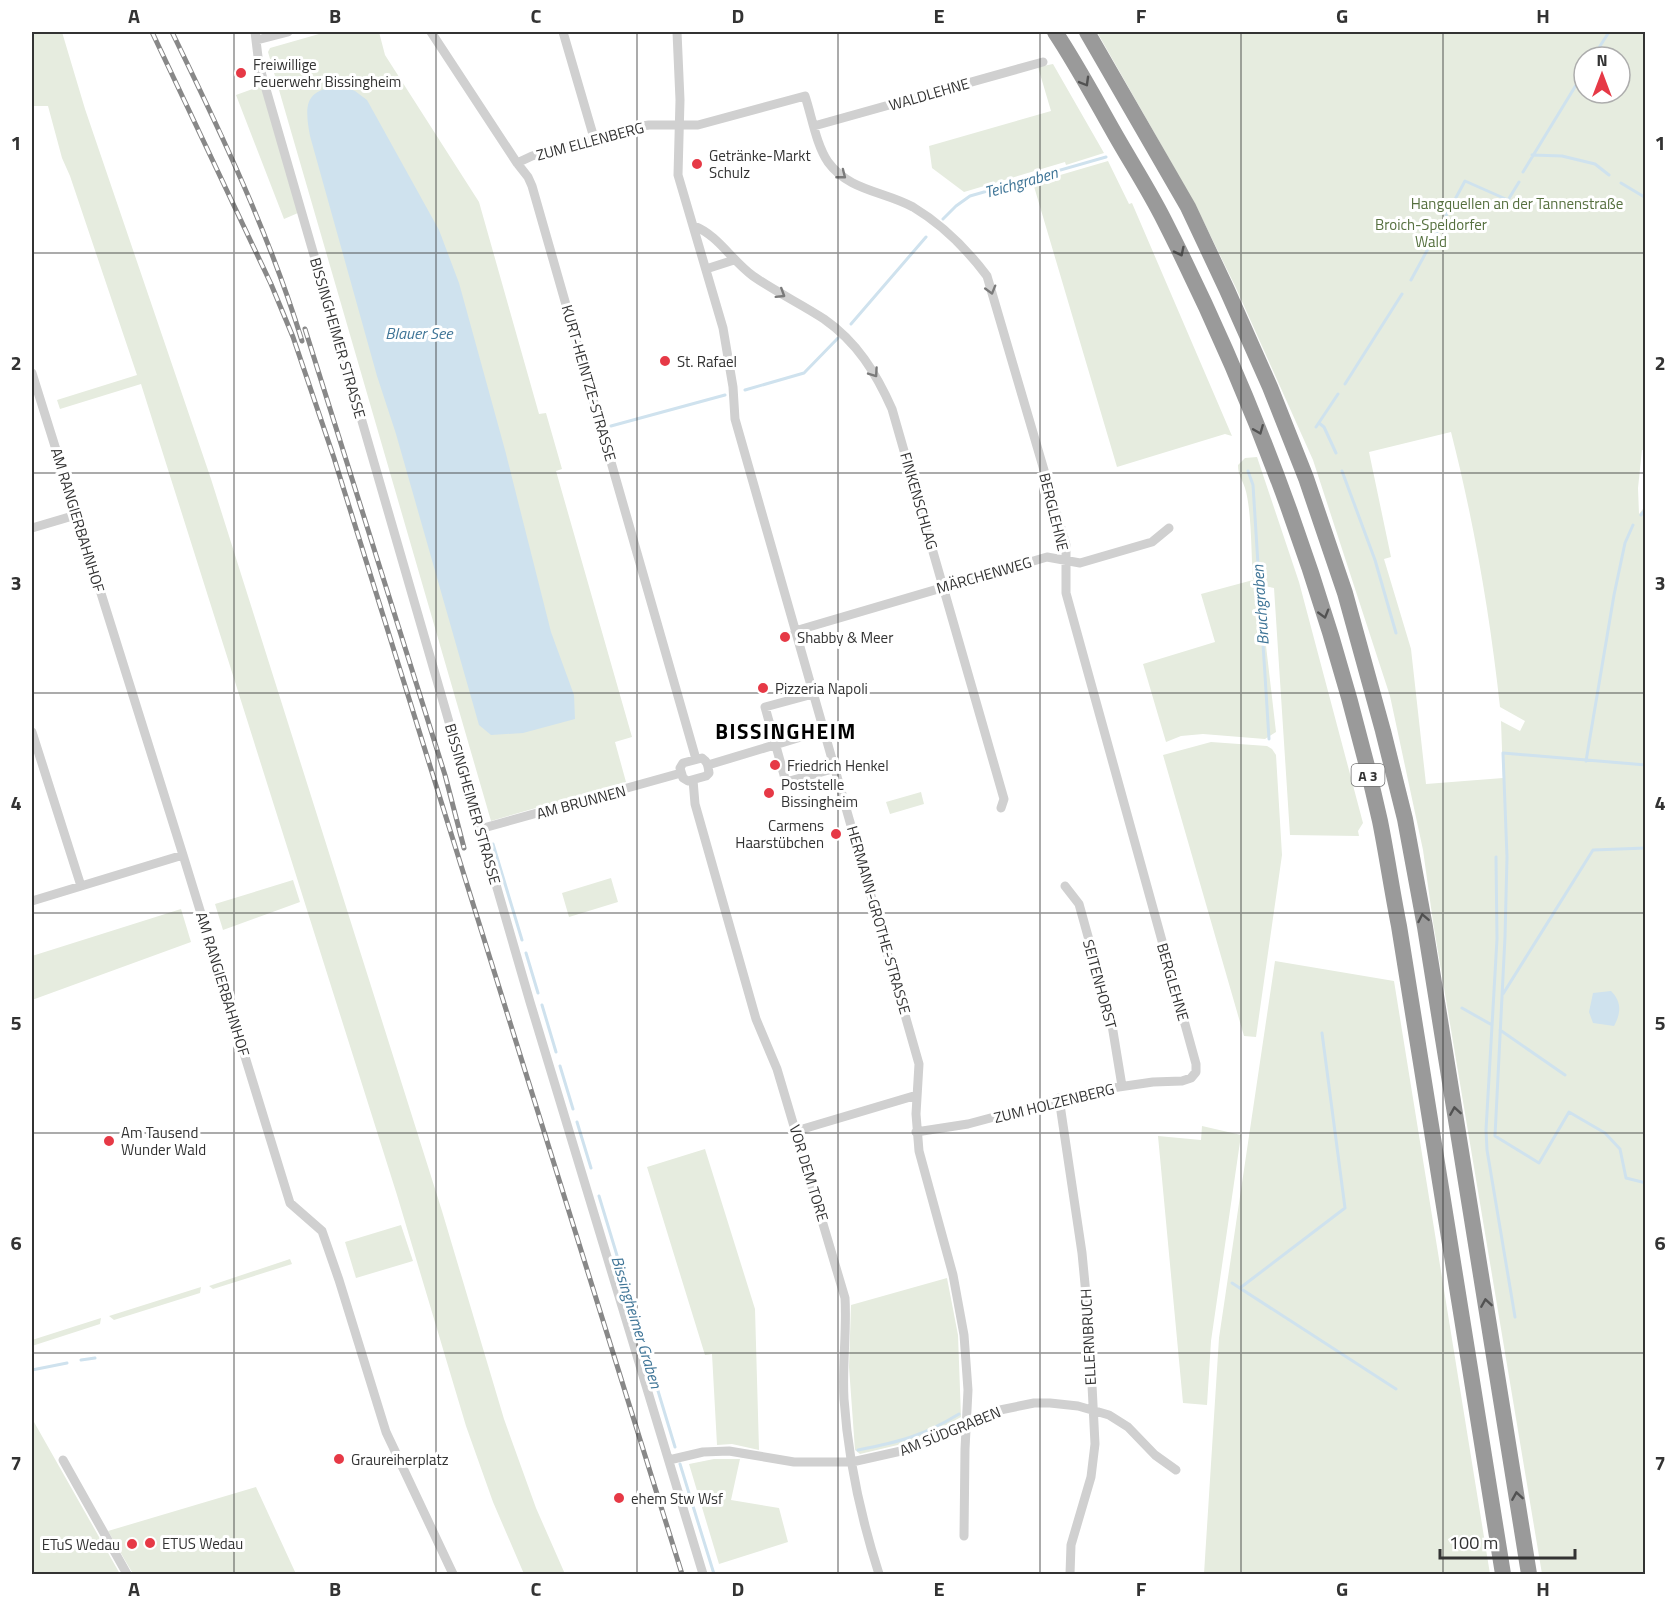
<svg xmlns="http://www.w3.org/2000/svg" width="1677" height="1606" viewBox="0 0 1677 1606" font-family="'Titillium Web',sans-serif">
	<style>
		.green { fill: #e6ecdf; fill-rule: evenodd }
		.water { fill: #cfe2ee }
		.lines { fill: none; stroke-linecap: round; stroke-linejoin: round }
		.stream { stroke: #cfe2ee; stroke-width: 3 }
		.minor { stroke: #d0d0d0; stroke-width: 9 }
		.motorway { stroke: #9a9a9a; stroke-width: 16 }
		.rail-casing { stroke: #888; stroke-width: 5 }
		.rail { stroke: #fff; stroke-width: 3; stroke-dasharray: 9; stroke-linecap: butt }
		.oneway { stroke: #525252 }
		.oneway2 { stroke: #7a7a7a }
		.grid { fill: none; stroke: #333; stroke-width: 1.5; stroke-opacity: 0.55 }
		.poi-dot { fill: #e63946; stroke: #fff; stroke-width: 2 }
		.labels { text-anchor: middle; dominant-baseline: central; stroke-width: 6; stroke-linejoin: round; paint-order: stroke }
		.shield { fill: #fff; stroke: #707070; stroke-width: 1.5 }
		.shield-label { font-size: 14px; font-weight: bold; fill: #333 }
		.poi-label { font-size: 15px; fill: #333; stroke: #fff; text-anchor: start }
		.street-label { font-size: 15px; fill: #333; stroke: #fff }
		.park-label { font-size: 15px; fill: #56703f; stroke: #fff }
		.water-label { font-size: 16px; font-style: italic; fill: #3f7597; stroke: #fff }
		.district-label { font-size: 21px; font-weight: bold; letter-spacing: 1.5px; fill: #000; stroke: #fff }
		.neatline { fill: none; stroke: #333; stroke-width: 2 }
		.grid-label { font-size: 20px; text-anchor: middle; font-weight: bold; fill: #333 }
	</style>
	<rect width="100%" height="100%" fill="#fff"/>
	<path class="green" d="M32,32H62L85,109L211,479L442,1211L504,1419L536,1508L565,1574H524L493,1502L466,1426L397,1195L141,384L60,409L57,400L137,375L70,176L62,158L48,106H32Z
		M326,32H379L385,55L479,202L539,414L546,413L562,469L556,471L632,737L615,742L626,782L491,821L268,52L270,48Z
		M1097,32H1645L1646,450H1642L1638,488L1639,514L1646,505L1645,1574H1542L1433,922L1423,850L1390,696L1313,460L1236,288L1196,206ZM1584,57H1620V93H1584ZM1451,432C1474,522 1490,615 1500,707L1525,721L1520,731L1501,721L1503,778L1426,784L1411,649L1384,559L1391,557L1369,452Z
		M1053,64L1104,153L1066,165L1065,162L964,192L932,168L929,146L1051,111L1038,67Z
		M261,86L298,213L284,219L236,95Z
		M1108,161L1129,204L1132,203L1232,436L1225,434L1117,467L1033,183Z
		M1257,457L1299,582L1363,823L1358,831L1359,836L1290,835L1274,588L1259,585L1276,732L1265,739L1203,734L1181,736L1166,742L1143,664L1215,642L1201,594L1253,580C1251,555 1252,511 1245,488C1242,479 1238,475 1238,465L1245,458Z
		M1211,742L1267,746L1272,749L1276,755L1282,855L1256,1037L1244,1036L1163,755Z
		M921,792L924,804L890,814L886,802Z
		M611,878L618,902L569,917L562,893Z
		M293,880L300,902L223,930L215,904Z
		M181,909L191,942L32,1000V956Z
		M1275,961L1394,981L1490,1574H1204L1219,1338Z
		M1202,1126L1241,1135L1211,1341L1207,1405L1183,1403L1158,1136L1201,1140Z
		M705,1149L755,1309L759,1450L732,1444L717,1445L712,1354L705,1355L647,1167Z
		M401,1225L413,1261L356,1278L345,1242Z
		M290,1259L292,1264L213,1289L209,1286Z
		M947,1278L958,1335L961,1417L930,1434L906,1443L860,1454L855,1450L849,1367L851,1305Z
		M201,1287L200,1293L114,1320L109,1316Z
		M101,1318L100,1324L32,1346V1340Z
		M32,1417L34,1422L120,1574H32Z
		M714,1459H740L731,1500L779,1508L788,1542L719,1564L689,1464Z
		M256,1487L296,1574H133L108,1531Z"/>
	<path class="water" d="M343,86L355,91L367,100L439,230L459,283L505,450L551,632L574,695L575,719L523,733L491,735L479,725L396,434L377,376L310,136C304,103 305,89 343,86Z
		M1611,991C1622,1002 1621,1013 1614,1026L1593,1023L1589,1012L1593,993Z"/>
	<g class="lines">
		<path class="stream" d="M1593,57L1609,32
			M1532,155L1562,156L1595,164L1609,175
			M1523,172L1584,72
			M1621,183L1646,198
			M943,219L956,206L970,196L1106,157
			M1411,280L1465,181L1508,200L1519,182
			M851,324L926,237
			M1345,384L1402,294
			M745,390L804,373L838,338
			M1319,423L1324,427L1336,453
			M611,426L725,395
			M1316,427L1338,394
			M1248,471L1253,485L1269,739
			M1342,471L1375,560L1396,633
			M1641,515L1646,509
			M1586,761L1614,595L1625,543L1633,525
			M1646,765L1503,753L1507,857L1505,937L1495,1136L1539,1163L1569,1112L1605,1133L1620,1149L1626,1178L1646,1183
			M493,844L522,940
			M1496,857L1497,939L1486,1130L1487,1150L1515,1317
			M526,953L538,993
			M1503,994L1593,850L1646,848
			M542,1005L556,1052
			M1462,1008L1492,1025
			M1500,1030L1565,1075
			M560,1066L573,1109
			M577,1122L591,1168
			M599,1196L675,1447
			M1232,1283L1396,1389
			M1240,1288L1345,1208L1322,1033
			M81,1360L95,1358
			M32,1370L67,1363
			M858,1450C899,1442 923,1436 959,1414
			M680,1464L714,1574"/>
		<path class="minor" d="M255,32L259,65L530,1002L703,1574
			M431,32L517,163L528,177L532,186L696,759
			M563,32L594,138
			M677,32L680,100L678,175L723,328L733,387L735,419L919,1064L916,1114L919,1151L953,1275L964,1335L968,1390L965,1449L964,1536
			M257,40L288,32
			M814,126L1043,62
			M517,163L532,156L635,127L649,125H698L805,96C812,117 816,144 828,162C849,191 884,191 913,207C943,225 966,248 987,276L1066,545V593L1196,1064V1072L1191,1078L1182,1081L1153,1082L1091,1091L968,1124L916,1132
			M694,226C718,235 732,261 753,276C776,292 801,304 824,319C857,342 876,373 892,409L1004,799L1001,808
			M706,269L734,260
			M32,373L183,855L290,1203L322,1231L339,1280L386,1432L453,1574
			M32,528L76,515
			M795,631L1047,557L1080,563L1152,542L1169,528
			M813,694L765,707L786,782L836,768
			M32,732L81,886
			M702,758C708,762 708,766 709,773L706,776L688,781L683,778L680,768L683,763Z
			M708,765L824,730
			M693,780L695,804L756,1019L777,1069L845,1298C847,1331 842,1365 844,1399C848,1458 861,1518 879,1574
			M480,829L681,773
			M1065,886L1079,904L1111,1019L1122,1086
			M32,901L183,855
			M1059,1098L1082,1253L1089,1326L1095,1444L1091,1477L1071,1545L1070,1574
			M796,1131L917,1095
			M63,1460L127,1574
			M669,1460L703,1452L729,1451L794,1462H852L910,1449L1000,1410L1034,1403H1050L1078,1406L1109,1415L1128,1427L1155,1455L1176,1470"/>
		<path class="motorway" d="M1055,32C1077,65 1096,101 1116,136C1132,164 1150,192 1164,220C1261,411 1333,613 1380,821C1387,856 1392,891 1399,926L1503,1574
			M1087,32L1188,207L1227,290L1270,387L1306,478L1345,593L1383,731L1405,819L1425,927L1529,1574"/>
		<defs>
			<path id="rail" d="M152,32L271,284L293,337L334,458L682,1574
				M172,32C221,133 269,233 302,341
				M305,329L445,775L464,848"/>
		</defs>
		<use href="#rail" class="rail-casing"/>
		<use href="#rail" class="rail"/>
	</g>
	<defs><path id="oneway-chevron" d="M-2-3.5L2.5 0L-2 3.5" fill="none" stroke-width="1.6" stroke-linecap="round" stroke-linejoin="round" transform="scale(1.5)"/></defs>
	<g class="oneway">
		<use href="#oneway-chevron" transform="translate(1085 82) rotate(60)"/>
		<use href="#oneway-chevron" transform="translate(1180 252) rotate(64)"/>
		<use href="#oneway-chevron" transform="translate(1259 430) rotate(68)"/>
		<use href="#oneway-chevron" transform="translate(1324 614) rotate(74)"/>
		<use href="#oneway-chevron" transform="translate(1423 918) rotate(-101)"/>
		<use href="#oneway-chevron" transform="translate(1455 1111) rotate(-99)"/>
		<use href="#oneway-chevron" transform="translate(1486 1303) rotate(-99)"/>
		<use href="#oneway-chevron" transform="translate(1517 1496) rotate(-99)"/>
	</g>
	<g class="oneway2">
		<use href="#oneway-chevron" transform="translate(842 175) rotate(38)"/>
		<use href="#oneway-chevron" transform="translate(991 290) rotate(74)"/>
		<use href="#oneway-chevron" transform="translate(781 294) rotate(32)"/>
		<use href="#oneway-chevron" transform="translate(874 373) rotate(55)"/>
	</g>
	<path class="grid" d="M234,32V1574M436,32V1574M637,32V1574M838,32V1574M1040,32V1574M1241,32V1574M1443,32V1574M32,253H1646M32,473H1646M32,693H1646M32,913H1646M32,1133H1646M32,1353H1646"/>
	<g class="poi-dot">
		<circle cx="241" cy="73" r="6"/>
		<circle cx="697" cy="164" r="6"/>
		<circle cx="665" cy="361" r="6"/>
		<circle cx="785" cy="637" r="6"/>
		<circle cx="763" cy="688" r="6"/>
		<circle cx="775" cy="765" r="6"/>
		<circle cx="769" cy="793" r="6"/>
		<circle cx="836" cy="834" r="6"/>
		<circle cx="109" cy="1141" r="6"/>
		<circle cx="339" cy="1459" r="6"/>
		<circle cx="619" cy="1498" r="6"/>
		<circle cx="150" cy="1543" r="6"/>
		<circle cx="132" cy="1544" r="6"/>
	</g>
	<g class="labels">
		<rect class="shield" x="1351.5" y="764" width="33" height="22" rx="4.5"/>
		<g class="shield-label">
			<text x="1368" y="775">A 3</text>
		</g>
		<g class="poi-label">
			<text x="253" y="64">Freiwillige<tspan x="253" dy="17">Feuerwehr Bissingheim</tspan></text>
			<text x="709" y="155">Getränke-Markt<tspan x="709" dy="17">Schulz</tspan></text>
			<text x="677" y="361">St. Rafael</text>
			<text x="797" y="637">Shabby &amp; Meer</text>
			<text x="775" y="688">Pizzeria Napoli</text>
			<text x="787" y="765">Friedrich Henkel</text>
			<text x="781" y="784">Poststelle<tspan x="781" dy="17">Bissingheim</tspan></text>
			<text x="824" y="825" text-anchor="end">Carmens<tspan x="824" dy="17">Haarstübchen</tspan></text>
			<text x="121" y="1132">Am Tausend<tspan x="121" dy="17">Wunder Wald</tspan></text>
			<text x="351" y="1459">Graureiherplatz</text>
			<text x="631" y="1498">ehem Stw Wsf</text>
			<text x="162" y="1543">ETUS Wedau</text>
			<text x="120" y="1544" text-anchor="end">ETuS Wedau</text>
		</g>
		<g class="street-label">
			<text transform="translate(929 94) rotate(-16)">WALDLEHNE</text>
			<text transform="translate(590 141) rotate(-15)">ZUM ELLENBERG</text>
			<text transform="translate(338 338) rotate(74)">BISSINGHEIMER STRASSE</text>
			<text transform="translate(589 383) rotate(74)">KURT-HEINTZE-STRASSE</text>
			<text transform="translate(919 501) rotate(74)">FINKENSCHLAG</text>
			<text transform="translate(1054 512) rotate(76)">BERGLEHNE</text>
			<text transform="translate(78 520) rotate(73)">AM RANGIERBAHNHOF</text>
			<text transform="translate(984 575) rotate(-16)">MÄRCHENWEG</text>
			<text transform="translate(581 802) rotate(-15)">AM BRUNNEN</text>
			<text transform="translate(473 804) rotate(74)">BISSINGHEIMER STRASSE</text>
			<text transform="translate(879 920) rotate(74)">HERMANN-GROTHE-STRASSE</text>
			<text transform="translate(1173 982) rotate(74)">BERGLEHNE</text>
			<text transform="translate(223 984) rotate(73)">AM RANGIERBAHNHOF</text>
			<text transform="translate(1100 984) rotate(75)">SEITENHORST</text>
			<text transform="translate(1054 1103) rotate(-14)">ZUM HOLZENBERG</text>
			<text transform="translate(809 1173) rotate(73)">VOR DEM TORE</text>
			<text transform="translate(1088 1337) rotate(-93)">ELLERNBRUCH</text>
			<text transform="translate(950 1431) rotate(-22)">AM SÜDGRABEN</text>
		</g>
		<g class="park-label">
			<text x="1517" y="203">Hangquellen an der Tannenstraße</text>
			<text x="1431" y="224">Broich-Speldorfer<tspan x="1431" dy="17">Wald</tspan></text>
		</g>
		<g class="water-label">
			<text transform="translate(1021 182) rotate(-16)">Teichgraben</text>
			<text x="419" y="333">Blauer See</text>
			<text transform="translate(1260 605) rotate(-94)">Bruchgraben</text>
			<text transform="translate(637 1322) rotate(73)">Bissingheimer Graben</text>
		</g>
		<g class="district-label">
			<text x="786" y="731">BISSINGHEIM</text>
		</g>
	</g>
	<rect width="1677" height="1606" fill="none" stroke="#ffffff" stroke-width="66"/>
	<g transform="translate(1602 75)"><circle r="28" fill="#ffffff" stroke="#adadad" stroke-width="1.5"/>
	<path d="M0-4.5L10 22L0 15L-10 22Z" fill="#e63946"/>
	<text y="-9" font-size="16" font-weight="bold" text-anchor="middle" fill="#333333">N</text>
	</g>
	<path d="M1440 1549v9h135v-9" fill="none" stroke="#333333" stroke-width="3"/>
	<text x="1449" y="1549" font-size="18" fill="#333333" stroke="#ffffff" stroke-width="4.5" paint-order="stroke">100 m</text>
	<rect x="33" y="33" width="1611" height="1540" class="neatline"/>
	<g class="grid-label">
		<text x="134" y="23">A</text>
		<text x="335" y="23">B</text>
		<text x="536" y="23">C</text>
		<text x="738" y="23">D</text>
		<text x="939" y="23">E</text>
		<text x="1141" y="23">F</text>
		<text x="1342" y="23">G</text>
		<text x="1543" y="23">H</text>
		<text x="16" y="150">1</text>
		<text x="1660" y="150">1</text>
		<text x="16" y="370">2</text>
		<text x="1660" y="370">2</text>
		<text x="16" y="590">3</text>
		<text x="1660" y="590">3</text>
		<text x="16" y="810">4</text>
		<text x="1660" y="810">4</text>
		<text x="16" y="1030">5</text>
		<text x="1660" y="1030">5</text>
		<text x="16" y="1250">6</text>
		<text x="1660" y="1250">6</text>
		<text x="16" y="1470">7</text>
		<text x="1660" y="1470">7</text>
		<text x="134" y="1596">A</text>
		<text x="335" y="1596">B</text>
		<text x="536" y="1596">C</text>
		<text x="738" y="1596">D</text>
		<text x="939" y="1596">E</text>
		<text x="1141" y="1596">F</text>
		<text x="1342" y="1596">G</text>
		<text x="1543" y="1596">H</text>
	</g>
</svg>
